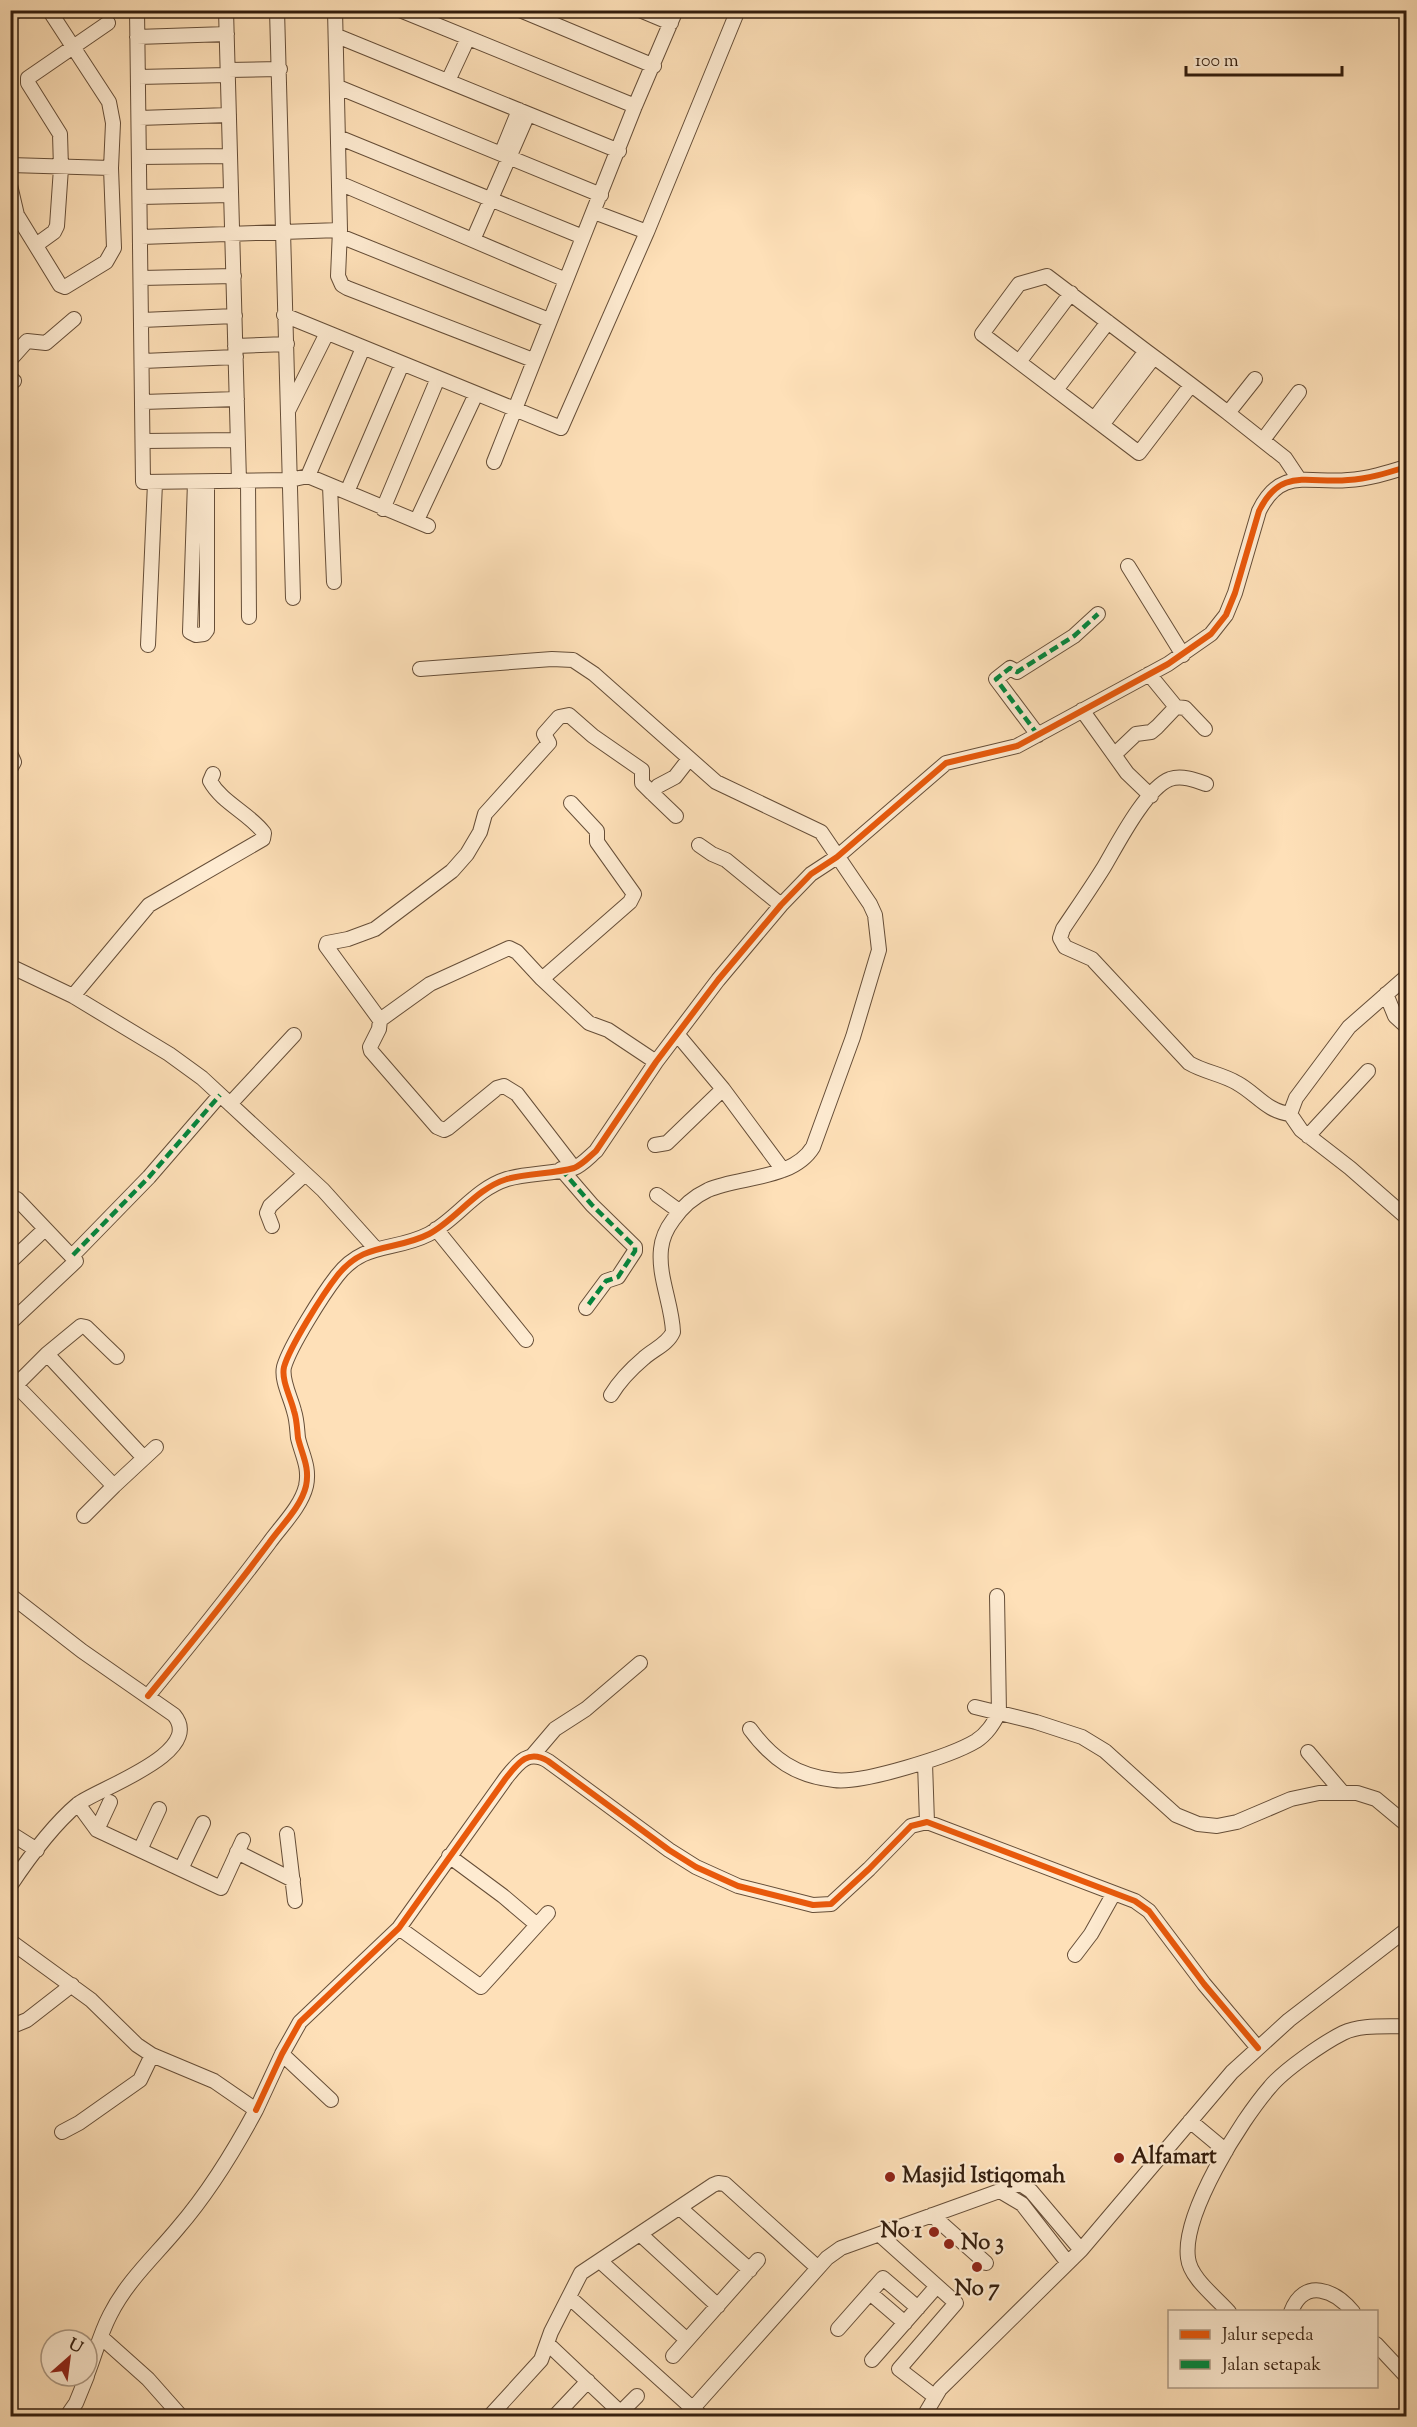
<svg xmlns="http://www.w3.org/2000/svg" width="1417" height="2427" viewBox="0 0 1417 2427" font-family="'Sorts Mill Goudy',serif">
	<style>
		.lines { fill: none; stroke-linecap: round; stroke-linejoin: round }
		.minor-casing { stroke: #664e38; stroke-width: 16 }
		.minor { stroke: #feebd1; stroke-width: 14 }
		.quiet { stroke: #00873e; stroke-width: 4.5; stroke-dasharray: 9 4.5; stroke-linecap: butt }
		.cycleway-casing { stroke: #feebd1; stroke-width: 10 }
		.cycleway { stroke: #e8590c; stroke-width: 6 }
		.poi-dot { fill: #8f2418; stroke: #feebd1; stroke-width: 2 }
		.labels { text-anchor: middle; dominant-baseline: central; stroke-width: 4.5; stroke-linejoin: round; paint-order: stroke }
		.poi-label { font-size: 22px; font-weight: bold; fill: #331d0d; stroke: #feebd1; text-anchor: start }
	</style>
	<rect width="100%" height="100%" fill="#fee0b8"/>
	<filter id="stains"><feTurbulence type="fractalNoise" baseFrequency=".00333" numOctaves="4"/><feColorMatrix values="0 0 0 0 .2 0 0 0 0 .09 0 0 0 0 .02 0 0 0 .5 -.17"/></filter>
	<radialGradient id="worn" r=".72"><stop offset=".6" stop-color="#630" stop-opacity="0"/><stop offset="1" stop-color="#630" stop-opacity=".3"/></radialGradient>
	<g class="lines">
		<defs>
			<path id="minor" d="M137,10L143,482L290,480L308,476L428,526
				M226,10L239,481
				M277,10L293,598
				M335,10L340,230L338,276L342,285L347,288L533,360
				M400,10L635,106
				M520,10L654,66
				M640,10L671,23
				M10,15L18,10
				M337,36L619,151
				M137,37L227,34
				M228,70L280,69
				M138,77L228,75
				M448,81L468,38
				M338,87L601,195
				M139,118L229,115
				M338,137L583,237
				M504,147L519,110
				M139,157L230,156
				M10,165L111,168
				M339,183L566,280
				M10,185L17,215L60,285L65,287L106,262L114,248L111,168L113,123L109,102L49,10
				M140,197L231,195
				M594,212L647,232
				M340,236L549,320
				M141,237L340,230
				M473,240L528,114
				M36,245L54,232L57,226L61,168L60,134L28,83V78L108,23
				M141,278L234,276
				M284,315L561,428L647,232L738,10
				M142,320L235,316
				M235,346L287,344
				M10,360L27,341L46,343L74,319
				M143,361L236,357
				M1019,362L1071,293
				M10,378L14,381
				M1255,379L1228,413L1285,458L1299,479
				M1191,385L1139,453L982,334L1019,284L1047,276L1146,351C1173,371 1201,392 1228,413
				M1056,390L1108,322
				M143,402L237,399
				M289,409L327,333
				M1094,419L1146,351
				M1102,425L1154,357
				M1263,440L1299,392
				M144,441L238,440
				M494,462L635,106L676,10
				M308,476L363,348
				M248,481L249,617
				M195,482L190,632L196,635L204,634L207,630V482
				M330,486L334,582
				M347,492L402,364
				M383,509L438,378
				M417,520L476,394
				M1128,566L1183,655
				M148,645L155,483
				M420,669L552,659L573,660L594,674L716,782L821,832L870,904L875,915L879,950L853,1037L813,1147C793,1180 740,1176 708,1190C693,1197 682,1207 673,1220C667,1228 662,1239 661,1249C658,1277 672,1304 673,1332C668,1344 654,1349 644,1358C631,1369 620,1380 611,1395
				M1149,674L1176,707
				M1082,710L1127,773L1151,796
				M1038,735L996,679L1010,668L1017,672L1074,636L1098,614
				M10,753L14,762L10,769
				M1115,754L1136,734L1151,732L1157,727L1176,707L1185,708L1205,729
				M1206,784C1195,780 1182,775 1170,779C1146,788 1117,845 1104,867C1091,888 1077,908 1063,929L1060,938L1065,947L1092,959L1189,1063C1204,1072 1222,1074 1237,1083C1257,1094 1266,1111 1290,1114
				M652,793L676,816
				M571,803L597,831V842L634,894L630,902L542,979L589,1023L608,1030L656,1062
				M699,845L712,854L726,860L781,905
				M10,966L73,996L169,1054L202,1078L323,1190L376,1249
				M1406,977L1349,1027L1296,1098L1290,1114L1301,1130L1350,1168L1406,1217
				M1386,994L1395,1016L1406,1026
				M73,996L149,905L263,839L264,833C249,813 222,803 210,781L213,774
				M380,1020L430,984L509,948L517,952L542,979
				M677,1034L723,1089L783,1170
				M230,1104L294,1035
				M1308,1136L1368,1071
				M655,1145L667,1143L723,1089
				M574,1168L517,1094L504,1086L497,1088L448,1128L444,1130L437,1127L371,1051L370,1047L379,1029L380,1020L326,946L327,943L348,939L375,929L452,871L467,854L480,832L485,814L549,743L544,734L559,717L569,715L593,736L642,770V783L652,793L658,786L675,777L689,759
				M561,1169L592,1205L635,1247V1251L618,1277L606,1281L586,1308
				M657,1195L679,1211
				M10,1200L17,1199L76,1261L10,1323
				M272,1226L267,1213L270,1206L305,1174
				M436,1229L526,1340
				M73,1255L149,1177L220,1095
				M10,1262L45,1229
				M47,1354L144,1458
				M10,1379L114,1486L84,1516
				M10,1391L47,1354L81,1326L86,1327L117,1357
				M114,1486L156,1447
				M10,1595L82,1651L174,1715C206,1753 97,1789 78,1804C53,1825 28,1859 10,1886
				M148,1696C189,1646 230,1595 269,1543C281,1526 301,1507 306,1486C310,1467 302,1455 298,1438C297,1429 297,1420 294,1411C291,1398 281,1380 284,1367C290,1346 323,1294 337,1276C364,1241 394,1252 429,1234C457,1219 475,1189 507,1179C528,1173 553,1174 574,1168C582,1165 589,1157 596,1151L656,1062L718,980L781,905L811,874L837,857L946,763L1017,746L1168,664L1211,634L1226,615L1235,593L1259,511C1281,466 1309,484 1348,480C1368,479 1387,473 1406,467
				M975,1707L1036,1722L1082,1737L1105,1751L1176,1815L1198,1824L1217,1826L1237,1822L1291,1799L1319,1793H1357L1376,1799L1406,1824
				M750,1729C772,1759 796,1776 834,1780C862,1784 951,1756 976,1741C987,1734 993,1724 999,1713L997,1596
				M1308,1752L1343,1793
				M532,1756L555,1729L586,1709L640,1663
				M925,1763L927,1822
				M78,1804L97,1830L221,1888L243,1840
				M97,1830L110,1802
				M10,1833L37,1850
				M287,1834L295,1901
				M140,1850L159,1809
				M237,1852L293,1880
				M449,1856L503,1896L536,1924
				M181,1869L203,1823
				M399,1928L481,1987L548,1913
				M10,1941L91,2000L137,2045L152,2055L214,2081L256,2110C233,2153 209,2192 178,2228C154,2257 127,2281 110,2315C100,2334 95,2355 87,2375
				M1075,1955L1091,1934L1114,1893
				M10,2027L27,2020L72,1985
				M282,2054L331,2100
				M256,2110L282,2054L300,2022L399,1928L506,1778C518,1763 528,1749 548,1761L669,1850L696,1867L738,1886L813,1905L831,1904L869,1869L911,1826L927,1822L1135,1901L1149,1911L1204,1984L1258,2048
				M1190,2121L1226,2151
				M62,2132L79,2123L140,2080L152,2055
				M1000,2191L1022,2204L1068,2263
				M680,2208L750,2270
				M932,2215L986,2263
				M640,2234L718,2306
				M880,2235L956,2303L899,2369L934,2396
				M600,2261L687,2340
				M870,2293L905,2323
				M569,2297L701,2416
				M1229,2312C1216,2297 1190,2278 1188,2258C1182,2214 1241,2120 1270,2087C1284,2070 1323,2043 1343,2033C1361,2024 1387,2027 1406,2026
				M1291,2312C1304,2277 1335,2290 1353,2312
				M838,2329L883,2278L918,2308
				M101,2337L148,2379L179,2414
				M548,2344L621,2413
				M1376,2344L1406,2376
				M673,2356L758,2260
				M872,2360L937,2286
				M67,2416L76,2403L87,2376
				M490,2416L541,2360L551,2332L581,2273L713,2185L718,2183L725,2184L818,2268
				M555,2416L588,2381
				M617,2416L637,2396
				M686,2416L827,2258L841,2248L1016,2185H1022L1031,2191L1081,2250
				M924,2416L940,2389L1081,2250L1232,2072L1289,2020L1406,1930"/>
		</defs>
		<use href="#minor" class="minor-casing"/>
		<use href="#minor" class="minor"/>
		<path class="quiet" d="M1038,735L996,679L1010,668L1017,672L1074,636L1098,614
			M561,1169L592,1205L635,1247V1251L618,1277L606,1281L586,1308
			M73,1255L149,1177L220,1095"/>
		<defs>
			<path id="cycleway" d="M148,1696C189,1646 230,1595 269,1543C281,1526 301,1507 306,1486C310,1467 302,1455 298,1438C297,1429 297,1420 294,1411C291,1398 281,1380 284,1367C290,1346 323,1294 337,1276C364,1241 394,1252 429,1234C457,1219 475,1189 507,1179C528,1173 553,1174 574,1168C582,1165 589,1157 596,1151L656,1062L718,980L781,905L811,874L837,857L946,763L1017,746L1168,664L1211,634L1226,615L1235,593L1259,511C1281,466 1309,484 1348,480C1368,479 1387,473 1406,467
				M256,2110L282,2054L300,2022L399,1928L506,1778C518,1763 528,1749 548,1761L669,1850L696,1867L738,1886L813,1905L831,1904L869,1869L911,1826L927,1822L1135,1901L1149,1911L1204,1984L1258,2048"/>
		</defs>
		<use href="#cycleway" class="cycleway-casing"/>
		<use href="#cycleway" class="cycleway"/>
	</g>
	<g class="poi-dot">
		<circle cx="1119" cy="2158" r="6"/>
		<circle cx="890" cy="2177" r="6"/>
		<circle cx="934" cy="2232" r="6"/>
		<circle cx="949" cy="2244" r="6"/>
		<circle cx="977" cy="2267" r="6"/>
	</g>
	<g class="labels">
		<g class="poi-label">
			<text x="1131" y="2158">Alfamart</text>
			<text x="902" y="2177">Masjid Istiqomah</text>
			<text x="922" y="2232" text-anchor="end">No 1</text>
			<text x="961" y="2244">No 3</text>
			<text x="977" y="2290" text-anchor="middle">No 7</text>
		</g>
	</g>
	<rect width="1417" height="2427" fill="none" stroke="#fee0b8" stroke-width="36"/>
	<rect x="12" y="12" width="1393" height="2403" fill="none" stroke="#331d0d" stroke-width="3"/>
	<rect x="18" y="18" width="1381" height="2391" fill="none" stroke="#331d0d" stroke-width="1.5"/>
	<rect x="1168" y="2310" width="210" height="78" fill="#feebd1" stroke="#ad9983" stroke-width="1.5"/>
	<rect x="1180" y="2330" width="30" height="9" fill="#e8590c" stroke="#ad9983" stroke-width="1.5"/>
	<text x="1222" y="2340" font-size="18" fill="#331d0d">Jalur sepeda</text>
	<rect x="1180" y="2360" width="30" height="9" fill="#00873e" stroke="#ad9983" stroke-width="1.5"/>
	<text x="1222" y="2370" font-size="18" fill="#331d0d">Jalan setapak</text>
	<g transform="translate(69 2358) rotate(28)"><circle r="28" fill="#feebd1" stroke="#ad9983" stroke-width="1.5"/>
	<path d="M0-4.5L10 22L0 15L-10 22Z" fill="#8f2418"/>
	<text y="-9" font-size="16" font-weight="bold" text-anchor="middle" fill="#331d0d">U</text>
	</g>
	<path d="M1186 66v9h156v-9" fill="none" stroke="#331d0d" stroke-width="3"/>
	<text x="1195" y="66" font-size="18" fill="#331d0d" stroke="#feebd1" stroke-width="4.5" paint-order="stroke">100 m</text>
	<rect width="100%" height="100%" filter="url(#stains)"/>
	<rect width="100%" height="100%" fill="url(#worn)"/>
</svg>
